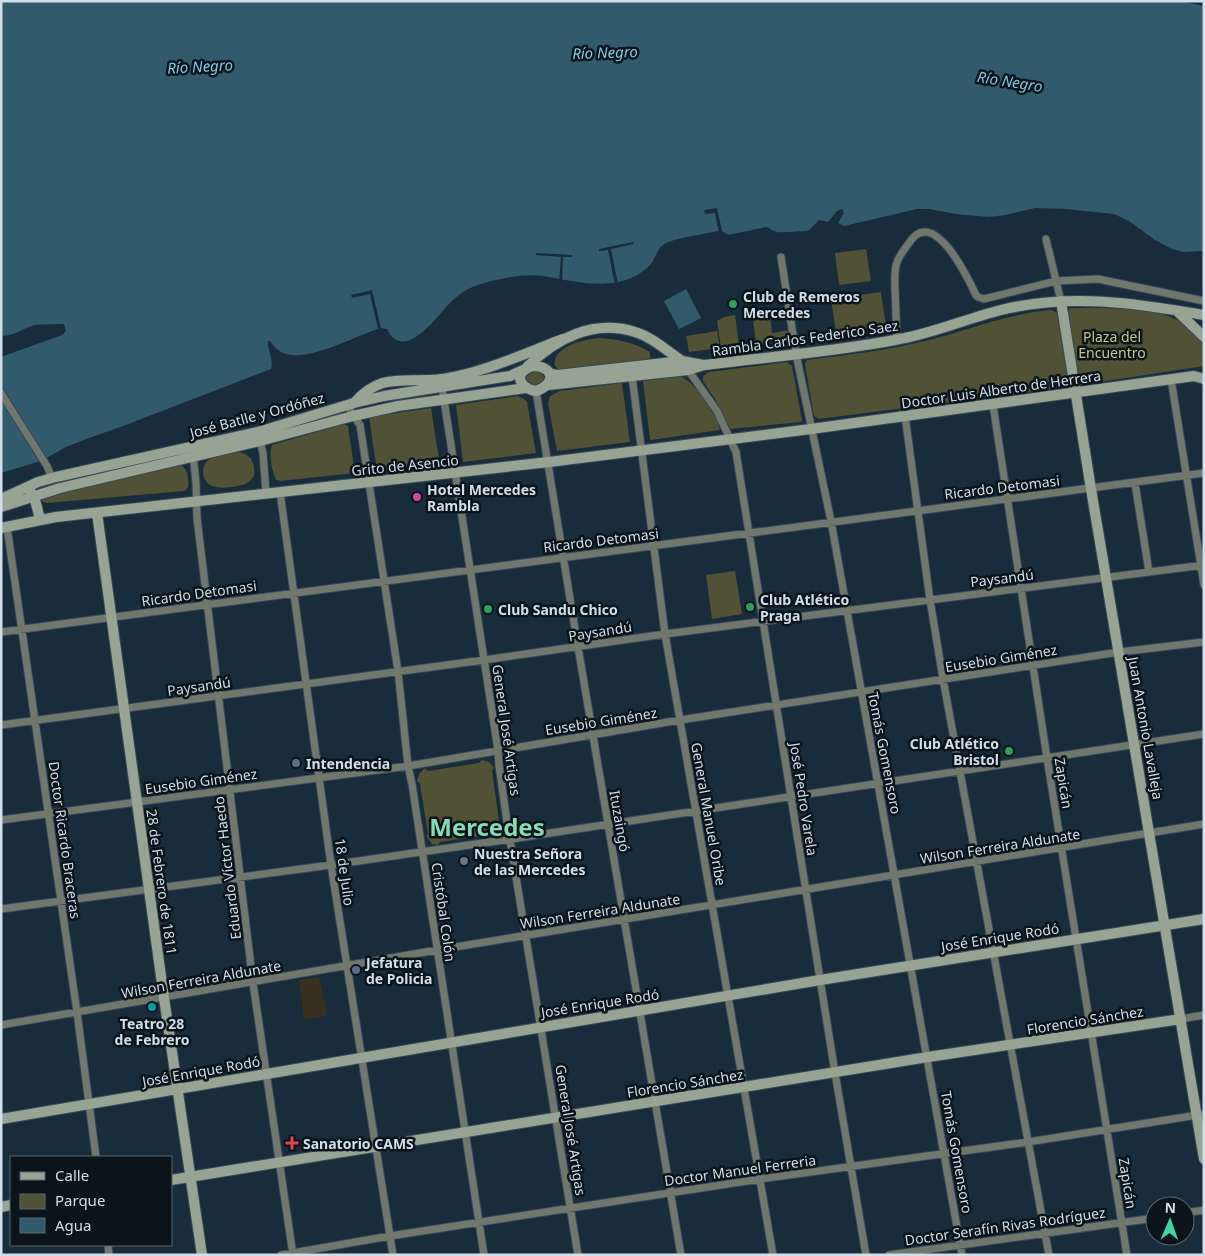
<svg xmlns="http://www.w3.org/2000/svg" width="1205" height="1256" viewBox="0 0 1205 1256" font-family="'Noto Sans',sans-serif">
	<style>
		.education { fill: #393020 }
		.green { fill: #505135 }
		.water { fill: #315b6c }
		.pier { fill: #192c3c }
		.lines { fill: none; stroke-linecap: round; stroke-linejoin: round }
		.street-casing { stroke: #374858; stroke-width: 9 }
		.secondary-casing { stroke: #374858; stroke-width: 12 }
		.street { stroke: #70776d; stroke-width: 7 }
		.secondary { stroke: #97a393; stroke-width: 10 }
		.leisure-dot { fill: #2e9e5b; stroke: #0b141b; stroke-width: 2 }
		.hotel-dot { fill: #d1479c; stroke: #0b141b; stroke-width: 2 }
		.service-dot { fill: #5c6f8a; stroke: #0b141b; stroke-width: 2 }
		.worship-dot { fill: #6b7280; stroke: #0b141b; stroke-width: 2 }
		.culture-dot { fill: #0f9aa8; stroke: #0b141b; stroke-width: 2 }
		.health-dot { fill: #e0444e; stroke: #0b141b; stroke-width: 2 }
		.labels { text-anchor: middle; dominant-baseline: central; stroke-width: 5; stroke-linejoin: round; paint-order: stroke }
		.poi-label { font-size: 14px; font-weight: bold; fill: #d2dee9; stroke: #0b141b; text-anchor: start }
		.park-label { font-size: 14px; fill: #c5c887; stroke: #0b141b }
		.street-label { font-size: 14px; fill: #d2dee9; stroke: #0b141b }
		.water-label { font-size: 15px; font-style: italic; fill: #80cae8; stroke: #0b141b }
		.town-label { font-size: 24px; font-weight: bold; fill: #85dcb6; stroke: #0b141b }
	</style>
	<rect width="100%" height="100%" fill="#192c3c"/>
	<path class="education" d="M319,977L327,1012L325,1013L326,1016L304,1020L299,980Z"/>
	<path class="green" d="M866,249L871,281L839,285L835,253Z
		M881,292L886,326L836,333L831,299Z
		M1070,308C1101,308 1150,306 1178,320C1189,325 1196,334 1204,343V366L1080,385L1078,383L1067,312Z
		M769,309L772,333L790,330L791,340L756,344L752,311Z
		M1052,310L1057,313L1069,385L1067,387L819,419L814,416L805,364L807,360C848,355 889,350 929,340C970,330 1009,313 1052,310Z
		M735,315L739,345L721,348L717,321L724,317Z
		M717,331L720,348L689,352L686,336Z
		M598,338C618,339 633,342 650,352V357L647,360L563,371L559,370L555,366C551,347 585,339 598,338Z
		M787,362L792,366L802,420L801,422L730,429L715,399L703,381V376L709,372Z
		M532,371H539L544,376L543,383L539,387L527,385L526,376Z
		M680,376C695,382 717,414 720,430L651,440L650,439L643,381Z
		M622,383L630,442L557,451L548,403L550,396L560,391Z
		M518,396L524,399L527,402L536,453L463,462L456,405Z
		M431,408L440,466L377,471L369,417Z
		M344,424L348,426L355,473L280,481L276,480C272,470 268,456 272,445Z
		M238,452C252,454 255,463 254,476C252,479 249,482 245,484C237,487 218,490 210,485C200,478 201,464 211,458C219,454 230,454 238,452Z
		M180,465C188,468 189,479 188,487L185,491L46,503L42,501L43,496Z
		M735,571L742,614L712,619L706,575Z
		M482,760L489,762L494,768L492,770L499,821L502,823L501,831L493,837L492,834L440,842L438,845L432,844L426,836L428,834L420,784L417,781L419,774L425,768L428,771L479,763Z"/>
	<path class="water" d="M1,1H1181L1204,6V251L1184,252L1172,249L1155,240L1129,221L1114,214L1066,209L1035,208L1005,215L989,217L956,214L930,209H917L844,226L838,223L844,213L842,209L837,211L828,222L819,220L809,230L806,231C797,231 785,233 777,232C772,231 770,228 766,227L728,235L722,231H718C706,234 672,238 663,245C657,249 655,259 651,264C643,273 630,280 618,282C592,287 568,280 543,276C523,273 486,280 468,289C462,292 455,298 450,303C437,316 404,364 387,329L381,328C356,335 305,365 281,352C276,349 273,345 270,341H268C267,350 274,359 271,369L123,426L89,438L66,447L41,461L1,473V357L62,335L66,331L64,324C54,324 44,324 35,325C23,328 16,335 4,336L1,334Z
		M686,289L701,318L679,329L664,301Z"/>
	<path class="pier" d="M717,208L722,231L723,236L719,234L715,213L705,214L704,210Z
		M633,242L634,244L611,249L618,284L615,285L608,250L599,251V249Z
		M536,253L572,255V257H563L562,283L559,282L561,257L536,255Z
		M372,290L381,328L378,329L370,294L352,298L351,295Z"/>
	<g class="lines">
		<defs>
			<path id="street" d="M1046,239L1061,301
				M781,257L796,354L831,521L962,1255
				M897,340C896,323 896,306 895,290C895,282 894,274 896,266C897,258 904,250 909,243C933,205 967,276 976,295L978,297L984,299L1056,281L1098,279L1204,301
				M686,367L717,411L736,452L835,1073L866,1255
				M632,376L665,634L773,1255
				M1171,379L1204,585
				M442,387L498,750L499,765L507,822L578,1255
				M536,391L578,647L681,1255
				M1,393L47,466L52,478
				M350,405V410L360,425L398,671L408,766L412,784L484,1255
				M993,405L1047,758L1127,1255
				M905,416L930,600L943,679L1049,1255
				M259,437L263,453L266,493
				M193,454L196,483L197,518L253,983L293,1255
				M1135,483L1149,572
				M280,492L331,865L393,1255
				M7,527L77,1012L96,1157
				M1,632L1204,473
				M1,725L484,660L665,634L1204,565
				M1,820L408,766L680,720L1119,652L1204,642
				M1,909L331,865L511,839L1204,734
				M1181,1019L1204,1015
				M1,1025L437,950L1204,824
				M1185,1213L1204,1210
				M108,1245L109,1255
				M281,1255L390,1236L760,1179L1028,1142L1204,1114
				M889,1255L1155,1218"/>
			<path id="secondary" d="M1061,301L1091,489L1204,1159
				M1177,311L1204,337
				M533,366C554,366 557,384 536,391C518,388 513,372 533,366Z
				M527,367C556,338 594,319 635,332C652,337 667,351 682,361
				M549,373L557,375L682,361L703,365
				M548,385L688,370L704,365C767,357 832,352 895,340C932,334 965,319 1001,310C1070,293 1135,303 1204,315
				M354,403C378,376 396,381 428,380C440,380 454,377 466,374C499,366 531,351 563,339
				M29,490L34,496L40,519
				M1,499L38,482L56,477L258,432L354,403L384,396L510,376L523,370
				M1,507L60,488L260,441L353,416L398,406L526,388
				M97,513L164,998L202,1255
				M1,528L56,517L549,462L811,429L1194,376L1204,379
				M1,1119L820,980L1204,919
				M171,1180L928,1057L1181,1019
				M1,1207L11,1205"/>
		</defs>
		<use href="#street" class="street-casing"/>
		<use href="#secondary" class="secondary-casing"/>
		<use href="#street" class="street"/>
		<use href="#secondary" class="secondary"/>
	</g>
	<g class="leisure-dot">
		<circle cx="733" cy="304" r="5"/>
		<circle cx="750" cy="607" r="5"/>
		<circle cx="488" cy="609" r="5"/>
		<circle cx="1009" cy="751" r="5"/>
	</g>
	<circle class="hotel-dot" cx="417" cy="497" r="5"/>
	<g class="service-dot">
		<circle cx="296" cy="763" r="5"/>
		<circle cx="356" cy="970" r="5"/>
	</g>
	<circle class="worship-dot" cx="464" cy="861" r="5"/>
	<circle class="culture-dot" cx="152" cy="1007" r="5"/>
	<path class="health-dot" d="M289.5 1135.5h5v5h5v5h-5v5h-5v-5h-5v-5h5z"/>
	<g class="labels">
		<g class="poi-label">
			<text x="743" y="296">Club de Remeros<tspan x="743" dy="16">Mercedes</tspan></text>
			<text x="427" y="489">Hotel Mercedes<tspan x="427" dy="16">Rambla</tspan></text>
			<text x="760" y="599">Club Atlético<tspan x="760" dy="16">Praga</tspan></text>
			<text x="498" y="609">Club Sandu Chico</text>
			<text x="999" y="743" text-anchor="end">Club Atlético<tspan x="999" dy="16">Bristol</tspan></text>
			<text x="306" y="763">Intendencia</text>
			<text x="474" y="853">Nuestra Señora<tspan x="474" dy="16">de las Mercedes</tspan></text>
			<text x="366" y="962">Jefatura<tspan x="366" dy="16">de Policia</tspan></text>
			<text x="152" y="1023" text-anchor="middle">Teatro 28<tspan x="152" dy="16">de Febrero</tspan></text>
			<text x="303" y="1143">Sanatorio CAMS</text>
		</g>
		<g class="park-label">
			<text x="1112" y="336">Plaza del<tspan x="1112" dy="16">Encuentro</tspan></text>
		</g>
		<g class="street-label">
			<text transform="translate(805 338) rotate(-8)">Rambla Carlos Federico Saez</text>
			<text transform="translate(1001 389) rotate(-8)">Doctor Luis Alberto de Herrera</text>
			<text transform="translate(257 415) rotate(-15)">José Batlle y Ordóñez</text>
			<text transform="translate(405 465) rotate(-6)">Grito de Asencio</text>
			<text transform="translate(1002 487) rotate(-7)">Ricardo Detomasi</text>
			<text transform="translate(601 540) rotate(-7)">Ricardo Detomasi</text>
			<text transform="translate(1002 578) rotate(-7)">Paysandú</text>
			<text transform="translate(199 593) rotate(-8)">Ricardo Detomasi</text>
			<text transform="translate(600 631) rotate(-9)">Paysandú</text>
			<text transform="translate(1001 658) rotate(-9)">Eusebio Giménez</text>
			<text transform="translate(199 686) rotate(-8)">Paysandú</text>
			<text transform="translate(601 721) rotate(-9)">Eusebio Giménez</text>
			<text transform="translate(1146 728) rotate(80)">Juan Antonio Lavalleja</text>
			<text transform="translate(507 730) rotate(82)">General José Artigas</text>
			<text transform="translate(885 753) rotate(79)">Tomás Gomensoro</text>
			<text transform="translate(201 781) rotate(-8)">Eusebio Giménez</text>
			<text transform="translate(1064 783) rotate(81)">Zapicán</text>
			<text transform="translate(804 799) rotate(81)">José Pedro Varela</text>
			<text transform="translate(709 814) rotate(80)">General Manuel Oribe</text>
			<text transform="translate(620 821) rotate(80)">Ituzaingó</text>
			<text transform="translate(65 840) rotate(82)">Doctor Ricardo Braceras</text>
			<text transform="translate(1000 846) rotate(-9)">Wilson Ferreira Aldunate</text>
			<text transform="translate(227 868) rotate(-97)">Eduardo Víctor Haedo</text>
			<text transform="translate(345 872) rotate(82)">18 de Julio</text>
			<text transform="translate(162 882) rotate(82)">28 de Febrero de 1811</text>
			<text transform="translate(600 911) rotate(-9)">Wilson Ferreira Aldunate</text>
			<text transform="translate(444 912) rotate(82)">Cristóbal Colón</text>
			<text transform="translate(1000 937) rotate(-9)">José Enrique Rodó</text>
			<text transform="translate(201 979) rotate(-10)">Wilson Ferreira Aldunate</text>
			<text transform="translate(600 1003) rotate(-9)">José Enrique Rodó</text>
			<text transform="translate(1085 1020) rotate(-9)">Florencio Sánchez</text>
			<text transform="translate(201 1071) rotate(-10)">José Enrique Rodó</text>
			<text transform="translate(685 1083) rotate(-9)">Florencio Sánchez</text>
			<text transform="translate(571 1130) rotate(81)">General José Artigas</text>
			<text transform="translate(957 1152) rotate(80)">Tomás Gomensoro</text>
			<text transform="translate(740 1170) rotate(-8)">Doctor Manuel Ferreria</text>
			<text transform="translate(1128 1183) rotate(81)">Zapicán</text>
			<text transform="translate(1005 1226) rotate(-8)">Doctor Serafín Rivas Rodríguez</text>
		</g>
		<g class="water-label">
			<text transform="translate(605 52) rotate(-2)">Río Negro</text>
			<text transform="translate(200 66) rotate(-3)">Río Negro</text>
			<text transform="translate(1010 81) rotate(9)">Río Negro</text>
		</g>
		<g class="town-label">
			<text x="487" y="826">Mercedes</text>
		</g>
	</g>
	<rect width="1205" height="1256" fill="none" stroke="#d2dee9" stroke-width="5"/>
	<rect x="10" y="1156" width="162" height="90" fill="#0b141b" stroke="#5b656d"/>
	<rect x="20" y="1172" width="25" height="8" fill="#97a393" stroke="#5b656d"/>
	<text x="55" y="1181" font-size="15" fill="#d2dee9">Calle</text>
	<rect x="20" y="1194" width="25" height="15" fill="#505135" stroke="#5b656d"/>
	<text x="55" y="1206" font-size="15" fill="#d2dee9">Parque</text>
	<rect x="20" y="1218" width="25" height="15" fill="#315b6c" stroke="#5b656d"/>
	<text x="55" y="1231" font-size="15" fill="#d2dee9">Agua</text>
	<g transform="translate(1170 1221) rotate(2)"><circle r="24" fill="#0b141b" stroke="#5b656d"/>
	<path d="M0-4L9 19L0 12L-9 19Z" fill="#43d4a0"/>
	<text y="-8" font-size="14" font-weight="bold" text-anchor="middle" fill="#d2dee9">N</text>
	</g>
</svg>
